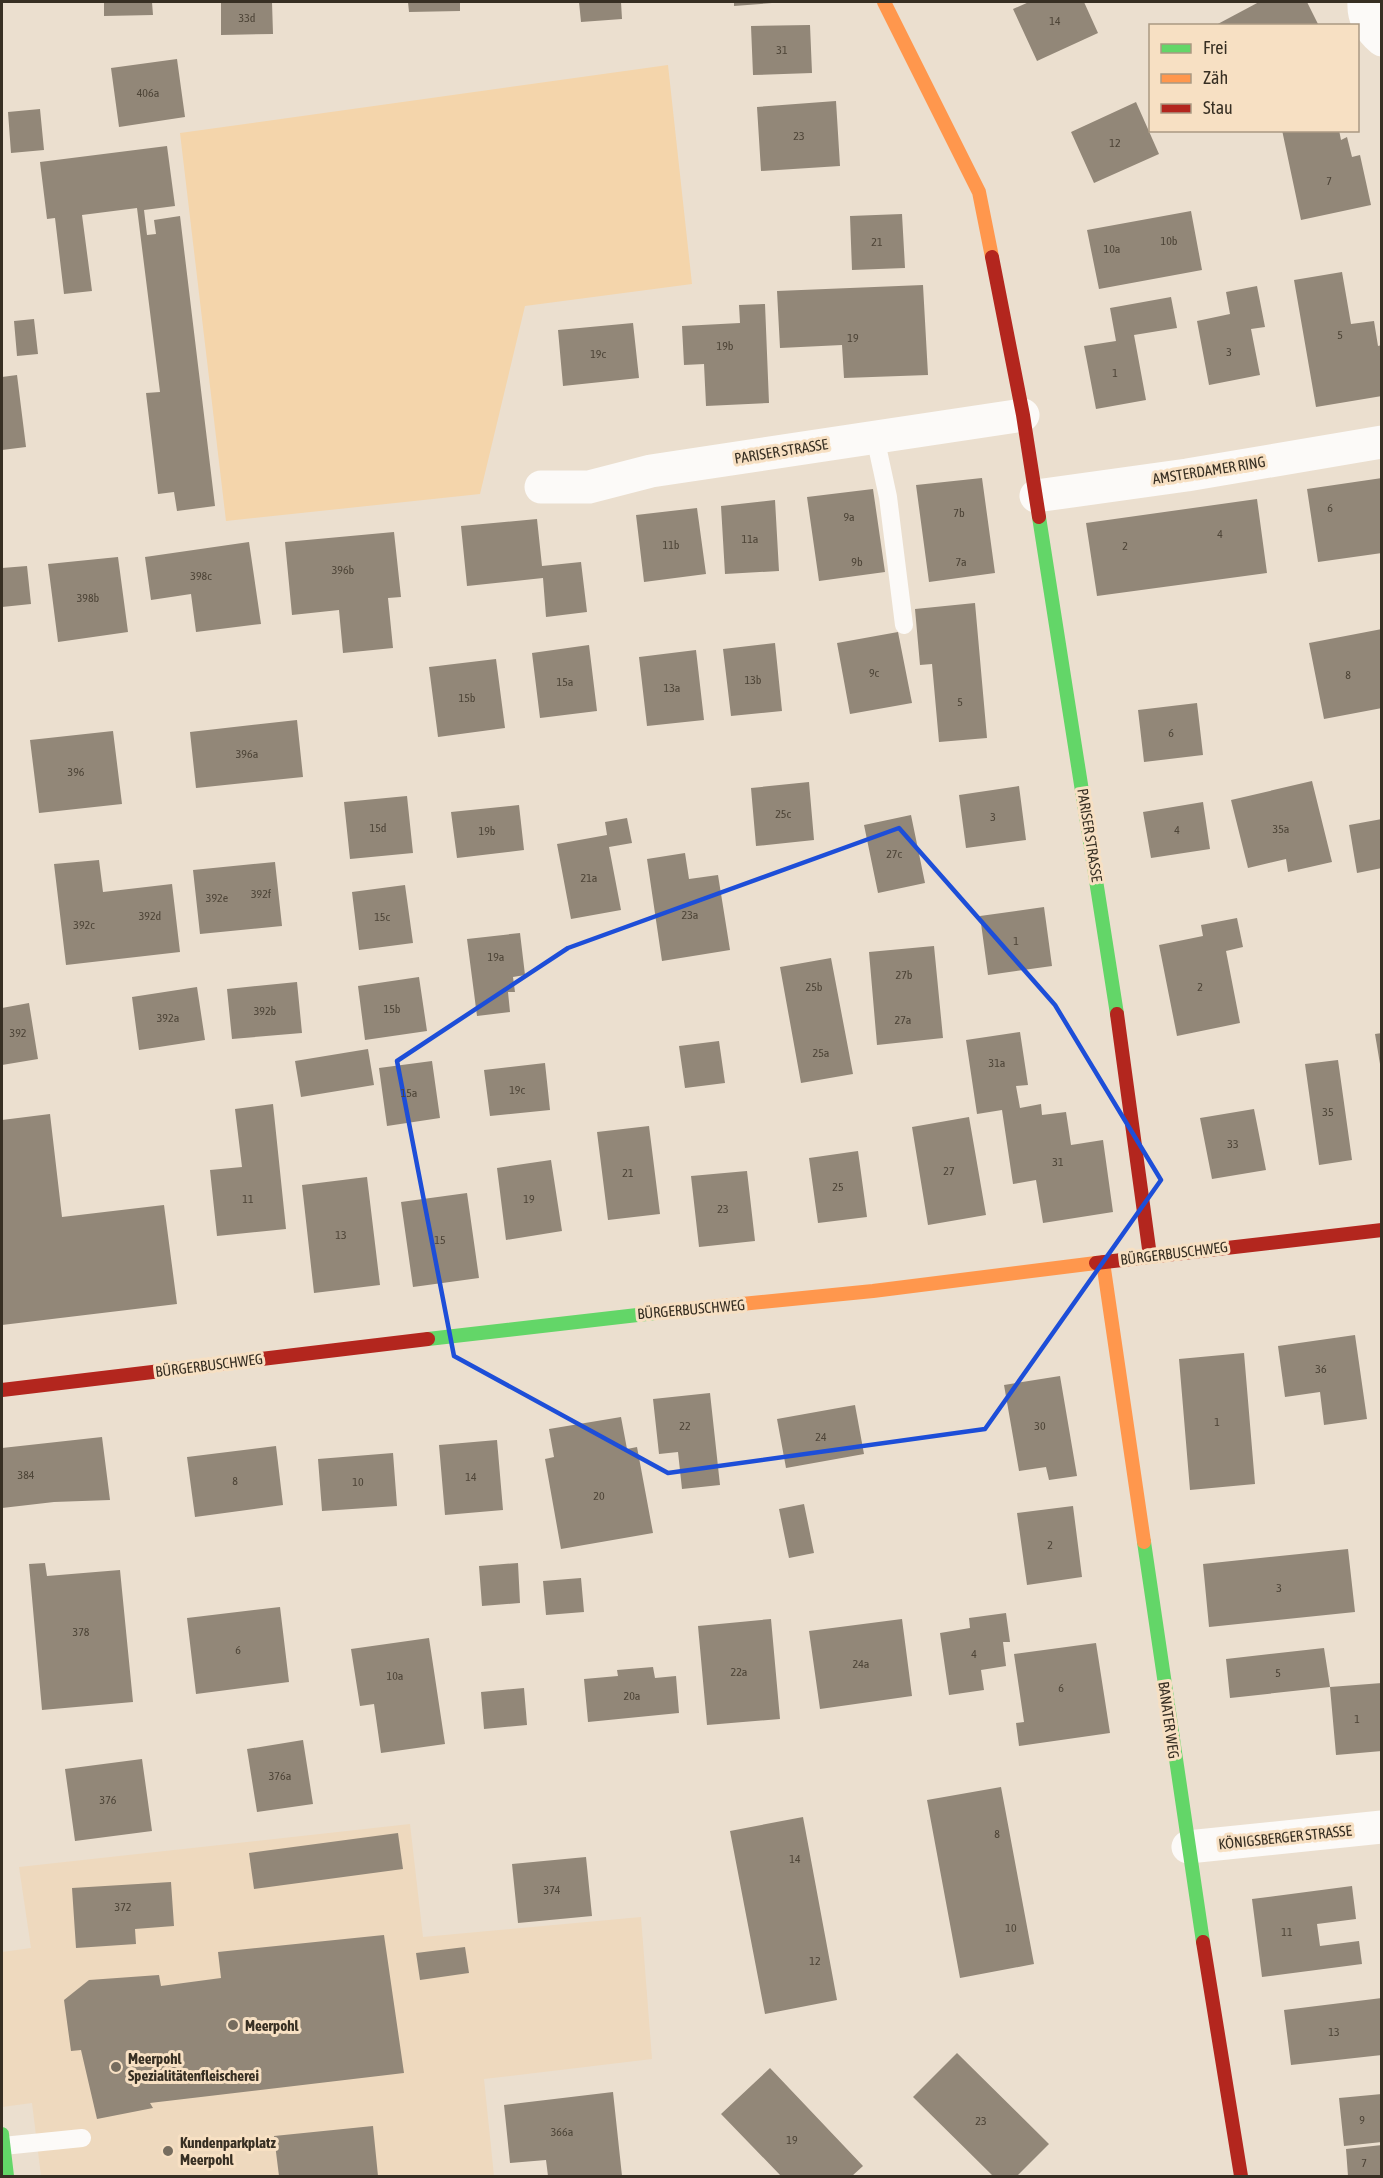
<svg xmlns="http://www.w3.org/2000/svg" width="1383" height="2178" viewBox="0 0 1383 2178" font-family="'Asap Condensed',sans-serif">
	<style>
		.built { fill: #eed9be }
		.green { fill: #f4d5ab }
		.building { fill: #928778 }
		.lines { fill: none; stroke-linecap: round; stroke-linejoin: round }
		.lane { stroke: #fcfaf8; stroke-width: 18 }
		.street { stroke: #fcfaf8; stroke-width: 33 }
		.fast { stroke: #63d668; stroke-width: 14 }
		.slow { stroke: #ff974d; stroke-width: 14 }
		.jam { stroke: #b3261e; stroke-width: 14 }
		.marked { fill: none; stroke: #1d4ed8; stroke-width: 4.5; stroke-linejoin: round }
		.poi-dot { fill: #766d5f; stroke: #f7e0c3; stroke-width: 2 }
		.labels { text-anchor: middle; dominant-baseline: central; stroke-width: 6; stroke-linejoin: round; paint-order: stroke }
		.number-label { font-size: 12px; fill: #4e4538 }
		.street-label { font-size: 15px; fill: #372f23; stroke: #f7e0c3 }
		.poi-label { font-size: 15px; font-weight: bold; fill: #372f23; stroke: #f7e0c3; text-anchor: start }
	</style>
	<rect width="100%" height="100%" fill="#ebdfcf"/>
	<path class="built" d="M410,1824L423,1937L641,1917L652,2059L484,2079L494,2176H41L32,2103L2,2107V1952L31,1948L19,1867Z"/>
	<path class="green" d="M668,65L692,284L525,306L480,494L226,521L180,133Z"/>
	<path class="building" d="M104,2H152L153,15L104,16Z
		M221,2H272L273,34L221,35Z
		M408,2H460V11L409,12Z
		M579,2H621L622,19L581,22Z
		M734,2H772V3L734,6Z
		M1029,2H1084L1098,33L1037,61L1013,9Z
		M1259,2H1307L1319,26H1214Z
		M810,25L812,73L753,75L751,26Z
		M177,59L185,117L119,127L111,68Z
		M836,101L840,166L761,171L757,107Z
		M1136,102L1159,154L1094,183L1071,132Z
		M40,109L44,150L11,153L8,112Z
		M1282,130H1339L1341,140L1347,137L1352,157L1360,155L1371,205L1301,220Z
		M167,146L175,206L144,210L147,235L156,234L154,220L180,216L215,506L177,511L174,492L158,494L146,393L160,392L137,208L82,215L92,291L64,294L55,218L47,219L40,162Z
		M1191,211L1202,270L1099,289L1087,230Z
		M902,214L905,268L852,270L850,216Z
		M1342,272L1351,324L1374,321L1378,346L1382,345V396L1316,407L1294,280Z
		M923,285L928,375L844,378L842,345L780,348L777,291Z
		M1257,286L1265,327L1251,329L1260,375L1209,385L1197,321L1230,314L1226,292Z
		M1171,297L1177,328L1134,335L1146,400L1096,409L1084,346L1116,341L1110,308Z
		M765,304L769,403L706,406L704,364L684,365L682,326L740,323L739,305Z
		M34,319L38,354L17,356L14,321Z
		M633,323L639,378L563,386L558,330Z
		M17,375L26,447L2,450V377Z
		M982,478L995,573L929,582L916,485Z
		M1382,478V553L1318,562L1307,489Z
		M873,489L885,572L819,581L807,497Z
		M1257,499L1267,573L1097,596L1086,523Z
		M775,500L779,571L725,574L721,506Z
		M697,508L706,574L644,582L636,515Z
		M537,519L542,566L581,562L587,612L546,617L543,578L467,586L461,526Z
		M394,532L401,597L388,598L393,648L343,653L339,610L292,615L285,542Z
		M249,542L261,624L196,632L191,594L151,600L145,557Z
		M118,557L128,632L58,642L48,564Z
		M27,566L31,604L2,607V568Z
		M975,603L987,738L939,742L932,664L920,665L915,609Z
		M1382,629V708L1324,719L1309,643Z
		M898,632L912,703L850,714L837,643Z
		M775,643L782,711L731,716L723,649Z
		M589,645L597,711L540,718L532,653Z
		M696,650L704,720L647,726L639,657Z
		M496,659L505,728L438,737L429,667Z
		M1197,703L1203,755L1144,762L1138,710Z
		M297,720L303,777L196,788L190,732Z
		M113,731L122,804L39,813L30,740Z
		M1312,781L1332,862L1288,872L1286,859L1248,868L1231,800Z
		M809,782L814,840L756,846L751,788Z
		M1019,786L1026,840L966,848L959,795Z
		M407,796L413,853L350,859L344,802Z
		M1203,802L1210,849L1151,858L1143,812Z
		M519,805L524,850L457,858L451,812Z
		M911,815L925,883L878,893L864,825Z
		M627,818L632,843L609,847L621,910L571,919L557,844L607,835L605,822Z
		M1382,819V868L1357,873L1349,825Z
		M685,853L689,879L718,875L730,950L662,961L647,859Z
		M99,860L103,892L172,884L180,952L66,965L54,864Z
		M275,862L282,926L200,934L193,870Z
		M405,885L413,943L359,950L352,892Z
		M1044,907L1052,966L988,975L980,916Z
		M1237,918L1243,947L1226,951L1240,1023L1177,1036L1159,945L1203,936L1201,925Z
		M520,933L525,975L513,977L515,992H508L510,1012L477,1016L467,939Z
		M934,946L943,1038L877,1045L869,952Z
		M831,958L853,1074L801,1083L780,967Z
		M419,977L427,1031L365,1040L358,986Z
		M297,982L302,1033L232,1039L227,989Z
		M197,987L205,1040L139,1050L132,997Z
		M29,1003L38,1059L2,1065V1008Z
		M1020,1032L1028,1085L1016,1086L1020,1108L1041,1104L1042,1115L1066,1112L1071,1145L1103,1140L1113,1212L1043,1223L1036,1180L1013,1184L1002,1110L977,1114L966,1040Z
		M1382,1033V1064H1380L1375,1034Z
		M719,1041L725,1083L685,1088L679,1046Z
		M368,1049L374,1085L301,1097L295,1061Z
		M1338,1060L1352,1160L1319,1165L1305,1064Z
		M432,1061L440,1118L387,1126L379,1068Z
		M545,1063L550,1110L490,1116L484,1070Z
		M273,1104L286,1229L217,1236L210,1170L242,1167L235,1109Z
		M1254,1109L1266,1170L1212,1179L1200,1118Z
		M50,1114L62,1217L164,1205L177,1304L2,1325V1120Z
		M969,1117L986,1215L928,1225L912,1127Z
		M649,1126L660,1214L608,1220L597,1132Z
		M858,1151L867,1217L818,1223L809,1158Z
		M551,1160L562,1231L506,1240L497,1168Z
		M747,1171L755,1241L699,1247L691,1176Z
		M367,1177L380,1285L314,1293L302,1185Z
		M467,1193L479,1278L413,1287L401,1202Z
		M1355,1335L1367,1419L1324,1425L1320,1392L1285,1397L1278,1346Z
		M1244,1353L1255,1484L1190,1490L1179,1359Z
		M1060,1376L1077,1476L1049,1480L1046,1467L1019,1471L1004,1385Z
		M710,1393L720,1485L682,1489L678,1452L659,1454L653,1399Z
		M855,1405L864,1454L786,1468L777,1419Z
		M621,1417L627,1449L637,1447L653,1533L561,1549L545,1459L554,1457L549,1429Z
		M102,1437L110,1500L54,1502L2,1508V1448Z
		M497,1440L503,1510L445,1515L439,1445Z
		M276,1446L283,1505L195,1517L187,1457Z
		M393,1453L397,1506L322,1511L318,1459Z
		M804,1504L814,1553L789,1558L779,1509Z
		M1073,1506L1082,1577L1027,1585L1017,1513Z
		M1348,1549L1355,1612L1209,1627L1203,1564Z
		M45,1563L47,1576L120,1570L133,1702L42,1710L29,1564Z
		M518,1563L520,1603L482,1606L479,1566Z
		M581,1578L584,1612L546,1615L543,1581Z
		M280,1607L289,1682L196,1694L187,1618Z
		M1006,1613L1010,1642H1003L1006,1666L981,1670L984,1690L949,1695L940,1633L970,1628L969,1618Z
		M771,1619L780,1719L707,1725L698,1626Z
		M902,1619L912,1696L820,1709L809,1631Z
		M429,1638L445,1744L381,1753L374,1704L360,1706L351,1649Z
		M1096,1643L1110,1733L1019,1746L1016,1723L1024,1722L1014,1654Z
		M1324,1648L1330,1687L1230,1698L1226,1659Z
		M653,1667L655,1678L676,1676L679,1713L588,1722L584,1679L618,1676L617,1670Z
		M1382,1683V1751L1336,1755L1330,1687Z
		M524,1688L527,1725L484,1729L481,1692Z
		M303,1740L313,1804L257,1812L247,1749Z
		M142,1759L152,1831L75,1841L65,1769Z
		M1001,1787L1034,1964L960,1978L927,1800Z
		M803,1817L837,2000L765,2014L730,1831Z
		M398,1833L403,1869L254,1889L249,1853Z
		M586,1857L592,1916L518,1923L512,1864Z
		M171,1882L174,1926L135,1929L136,1944L76,1948L72,1888Z
		M1352,1886L1356,1919L1317,1924L1320,1946L1359,1941L1362,1964L1262,1977L1252,1899Z
		M384,1935L404,2073L150,2103L153,2108L97,2119L81,2050L71,2051L64,2000L89,1980L159,1975L161,1986L221,1978L218,1952Z
		M465,1947L469,1973L420,1980L416,1953Z
		M1382,1998V2055L1291,2065L1284,2010Z
		M957,2053L1049,2144L1017,2176H993L913,2097Z
		M770,2068L863,2166L852,2176H781L721,2114Z
		M613,2092L622,2176H548L546,2160L510,2163L504,2105Z
		M1382,2094V2142L1344,2146L1339,2098Z
		M373,2126L378,2176H279L274,2136Z
		M1382,2145V2176H1348L1346,2149Z"/>
	<g class="lines">
		<path class="lane" d="M875,437L888,497L904,625
			M3,2146L82,2138"/>
		<path class="street" d="M1364,2C1363,18 1369,29 1382,40
			M541,487H589L651,471L1023,415
			M1036,496L1187,475L1382,442
			M1188,1847L1382,1827"/>
		<path class="fast" d="M1039,517L1117,1014
			M428,1339L681,1310
			M1144,1542L1203,1942
			M2,2134L7,2176"/>
		<path class="slow" d="M884,2L979,192L992,257
			M1103,1262L1144,1542
			M681,1310L873,1291L1096,1263"/>
		<path class="jam" d="M992,257L1023,415L1039,517
			M1117,1014L1150,1256
			M1096,1263L1382,1230
			M2,1390L428,1339
			M1203,1942L1241,2176"/>
	</g>
	<path class="marked" d="M899,828L1055,1005L1161,1180L985,1429L668,1473L454,1356L397,1061L568,948Z"/>
	<g class="poi-dot">
		<circle cx="233" cy="2025" r="6"/>
		<circle cx="116" cy="2067" r="6"/>
		<circle cx="168" cy="2151" r="6"/>
	</g>
	<g class="labels">
		<g class="number-label">
			<text x="247" y="18">33d</text>
			<text x="1055" y="21">14</text>
			<text x="782" y="50">31</text>
			<text x="148" y="93">406a</text>
			<text x="799" y="136">23</text>
			<text x="1115" y="143">12</text>
			<text x="1329" y="181">7</text>
			<text x="1169" y="241">10b</text>
			<text x="877" y="242">21</text>
			<text x="1112" y="249">10a</text>
			<text x="1340" y="335">5</text>
			<text x="853" y="338">19</text>
			<text x="725" y="346">19b</text>
			<text x="1229" y="352">3</text>
			<text x="598" y="354">19c</text>
			<text x="1115" y="373">1</text>
			<text x="1330" y="508">6</text>
			<text x="959" y="513">7b</text>
			<text x="849" y="517">9a</text>
			<text x="1220" y="534">4</text>
			<text x="750" y="539">11a</text>
			<text x="671" y="545">11b</text>
			<text x="1125" y="546">2</text>
			<text x="857" y="562">9b</text>
			<text x="961" y="562">7a</text>
			<text x="343" y="570">396b</text>
			<text x="201" y="576">398c</text>
			<text x="88" y="598">398b</text>
			<text x="874" y="673">9c</text>
			<text x="1348" y="675">8</text>
			<text x="753" y="680">13b</text>
			<text x="565" y="682">15a</text>
			<text x="672" y="688">13a</text>
			<text x="467" y="698">15b</text>
			<text x="960" y="702">5</text>
			<text x="1171" y="733">6</text>
			<text x="247" y="754">396a</text>
			<text x="76" y="772">396</text>
			<text x="783" y="814">25c</text>
			<text x="993" y="817">3</text>
			<text x="378" y="828">15d</text>
			<text x="1281" y="829">35a</text>
			<text x="1177" y="830">4</text>
			<text x="487" y="831">19b</text>
			<text x="894" y="854">27c</text>
			<text x="589" y="878">21a</text>
			<text x="261" y="894">392f</text>
			<text x="217" y="898">392e</text>
			<text x="690" y="915">23a</text>
			<text x="150" y="916">392d</text>
			<text x="382" y="917">15c</text>
			<text x="84" y="925">392c</text>
			<text x="1016" y="941">1</text>
			<text x="496" y="957">19a</text>
			<text x="904" y="975">27b</text>
			<text x="814" y="987">25b</text>
			<text x="1200" y="987">2</text>
			<text x="392" y="1009">15b</text>
			<text x="265" y="1011">392b</text>
			<text x="168" y="1018">392a</text>
			<text x="903" y="1020">27a</text>
			<text x="18" y="1033">392</text>
			<text x="821" y="1053">25a</text>
			<text x="997" y="1063">31a</text>
			<text x="517" y="1090">19c</text>
			<text x="409" y="1093">15a</text>
			<text x="1328" y="1112">35</text>
			<text x="1233" y="1144">33</text>
			<text x="1058" y="1162">31</text>
			<text x="949" y="1171">27</text>
			<text x="628" y="1173">21</text>
			<text x="838" y="1187">25</text>
			<text x="248" y="1199">11</text>
			<text x="529" y="1199">19</text>
			<text x="723" y="1209">23</text>
			<text x="341" y="1235">13</text>
			<text x="440" y="1240">15</text>
			<text x="1321" y="1369">36</text>
			<text x="1217" y="1422">1</text>
			<text x="685" y="1426">22</text>
			<text x="1040" y="1426">30</text>
			<text x="821" y="1437">24</text>
			<text x="26" y="1475">384</text>
			<text x="471" y="1477">14</text>
			<text x="235" y="1481">8</text>
			<text x="358" y="1482">10</text>
			<text x="599" y="1496">20</text>
			<text x="1050" y="1545">2</text>
			<text x="1279" y="1588">3</text>
			<text x="81" y="1632">378</text>
			<text x="238" y="1650">6</text>
			<text x="974" y="1654">4</text>
			<text x="861" y="1664">24a</text>
			<text x="739" y="1672">22a</text>
			<text x="1278" y="1673">5</text>
			<text x="395" y="1676">10a</text>
			<text x="1061" y="1688">6</text>
			<text x="632" y="1696">20a</text>
			<text x="1357" y="1719">1</text>
			<text x="280" y="1776">376a</text>
			<text x="108" y="1800">376</text>
			<text x="997" y="1834">8</text>
			<text x="795" y="1859">14</text>
			<text x="552" y="1890">374</text>
			<text x="123" y="1907">372</text>
			<text x="1011" y="1928">10</text>
			<text x="1287" y="1932">11</text>
			<text x="815" y="1961">12</text>
			<text x="1334" y="2032">13</text>
			<text x="1362" y="2120">9</text>
			<text x="981" y="2121">23</text>
			<text x="562" y="2132">366a</text>
			<text x="792" y="2140">19</text>
			<text x="1364" y="2163">7</text>
		</g>
		<g class="street-label">
			<text transform="translate(781 451) rotate(-9)">PARISER STRASSE</text>
			<text transform="translate(1209 470) rotate(-9)">AMSTERDAMER RING</text>
			<text transform="translate(1090 835) rotate(81)">PARISER STRASSE</text>
			<text transform="translate(1174 1253) rotate(-7)">BÜRGERBUSCHWEG</text>
			<text transform="translate(691 1309) rotate(-5)">BÜRGERBUSCHWEG</text>
			<text transform="translate(209 1365) rotate(-7)">BÜRGERBUSCHWEG</text>
			<text transform="translate(1169 1720) rotate(82)">BANATER WEG</text>
			<text transform="translate(1285 1837) rotate(-6)">KÖNIGSBERGER STRASSE</text>
		</g>
		<g class="poi-label">
			<text x="245" y="2025">Meerpohl</text>
			<text x="128" y="2058">Meerpohl<tspan x="128" dy="17">Spezialitätenfleischerei</tspan></text>
			<text x="180" y="2142">Kundenparkplatz<tspan x="180" dy="17">Meerpohl</tspan></text>
		</g>
	</g>
	<rect width="1383" height="2178" fill="none" stroke="#372f23" stroke-width="6"/>
	<rect x="1149" y="24" width="210" height="108" fill="#f7e0c3" stroke="#aa9983" stroke-width="1.5"/>
	<rect x="1161" y="44" width="30" height="9" fill="#63d668" stroke="#aa9983" stroke-width="1.5"/>
	<text x="1203" y="54" font-size="18" fill="#372f23">Frei</text>
	<rect x="1161" y="74" width="30" height="9" fill="#ff974d" stroke="#aa9983" stroke-width="1.5"/>
	<text x="1203" y="84" font-size="18" fill="#372f23">Zäh</text>
	<rect x="1161" y="104" width="30" height="9" fill="#b3261e" stroke="#aa9983" stroke-width="1.5"/>
	<text x="1203" y="114" font-size="18" fill="#372f23">Stau</text>
</svg>
